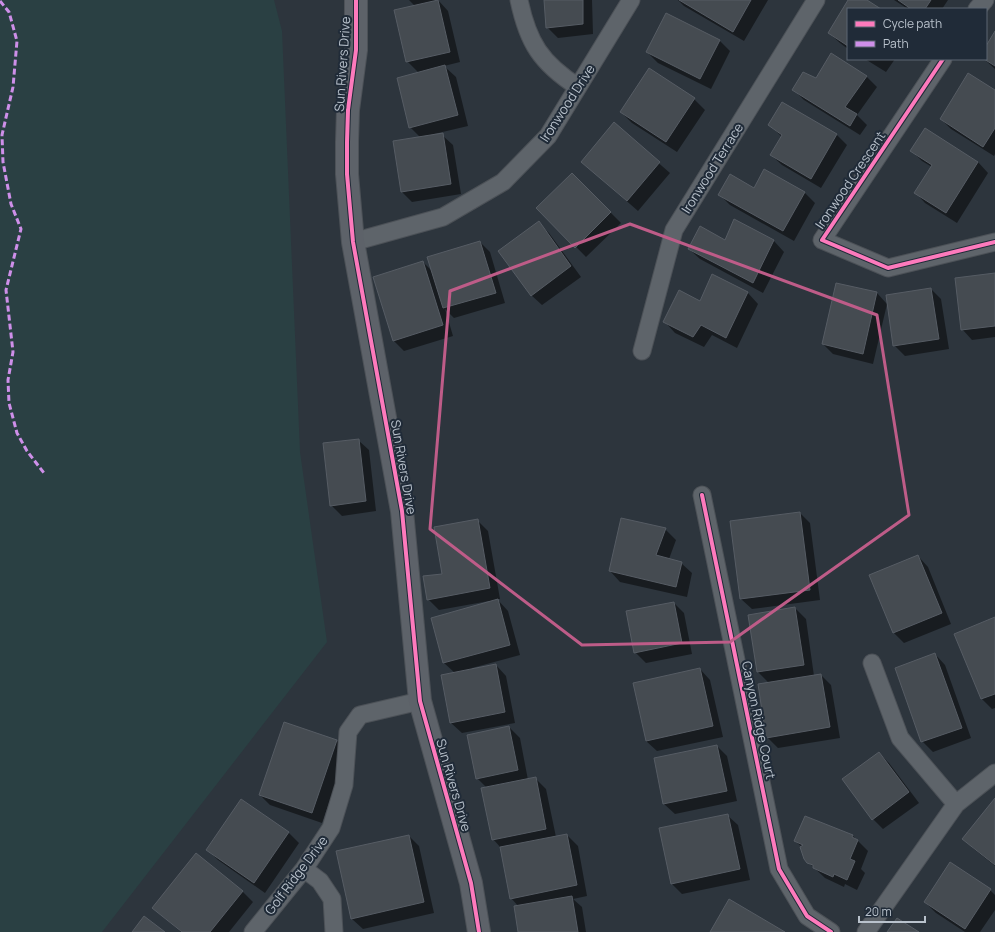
<svg xmlns="http://www.w3.org/2000/svg" width="995" height="932" viewBox="0 0 995 932" font-family="Manrope,sans-serif">
	<style>
		.green { fill: #2a4043 }
		.shadow { fill: #0007 }
		.building { fill: #454b51; stroke: #565c64 }
		.lines { fill: none; stroke-linecap: round; stroke-linejoin: round }
		.street-casing { stroke: #4c5157; stroke-width: 19 }
		.secondary-casing { stroke: #4c5157; stroke-width: 24 }
		.street { stroke: #5e646a; stroke-width: 17 }
		.secondary { stroke: #5d6269; stroke-width: 22 }
		.quiet { stroke: #ce8fe9; stroke-width: 3; stroke-dasharray: 6 3; stroke-linecap: butt }
		.cycleway-casing { stroke: #202b38; stroke-width: 6 }
		.cycleway { stroke: #fd7abc; stroke-width: 4 }
		.marked { fill: none; stroke: #be5c88; stroke-width: 3; stroke-linejoin: round }
		.labels { text-anchor: middle; dominant-baseline: central; stroke-width: 4; stroke-linejoin: round; paint-order: stroke }
		.street-label { font-size: 13px; fill: #b9c2cc; stroke: #202b38 }
	</style>
	<rect width="100%" height="100%" fill="#2d353d"/>
	<path class="green" d="M0,0H274L282,31L300,452L327,642L102,932H0Z"/>
	<path class="shadow" d="M409,0H438L448,11L460,62L444,66L456,77L468,126L434,134V136L442,135L453,145L461,194L412,202L402,192L421,138L410,127L419,73L407,61L415,6Z
		M545,0H592L593,34L558,38L547,27Z
		M678,0H768L744,41L684,6Z
		M850,0H865L879,9H848V49L840,43L829,33Z
		M894,0H948L942,9H908Z
		M995,33V69L984,59H986V47Z
		M719,40L730,51L711,89L658,63L647,52Z
		M831,55L867,77L877,87L857,115L867,125L860,135L804,100L794,90L817,79Z
		M865,59H895L886,72Z
		M995,91V154L994,156L951,129L941,119Z
		M694,99L705,110L677,152L632,123L621,112Z
		M614,124L670,173L638,211L582,162Z
		M770,125L836,134L847,145L821,188L782,165L771,155L782,137Z
		M925,129L978,162L988,173L957,223L925,203L915,192L932,167L922,161L912,151Z
		M572,174L621,223L586,257L538,208Z
		M805,193L815,203L794,241L730,205L720,195Z
		M735,221L774,241L784,252L763,293L700,259L689,249L725,241Z
		M538,223L549,233L581,277L542,305L531,295Z
		M480,242L490,252L505,303L454,318L445,309L453,336L404,351L394,341L423,262L433,272Z
		M995,274V337L972,340L962,329Z
		M712,276L748,293L758,304L737,348L712,335L704,347L675,333L665,322L701,303Z
		M837,284L877,293L887,304L873,364L833,354L823,344Z
		M931,289L941,299L949,349L905,356L894,345Z
		M358,440L369,450L376,511L342,516L331,505Z
		M800,513L810,523L820,600L752,609L741,599L731,522Z
		M477,520L488,531L500,599H497L508,611L520,655L472,668V670L496,665L506,676L515,723L462,733L451,723L455,673L444,663L490,602L489,601L439,610L428,599Z
		M665,529L676,540L669,559L681,563L692,573L687,597L620,582L610,571Z
		M918,556L928,567L951,624L904,643L893,632Z
		M674,603L684,613L692,654L646,663L635,652Z
		M795,608L806,619L814,676L821,675L831,685L840,738L778,748L767,737L769,683L758,672L750,615Z
		M995,618V708L992,709L982,699L956,634Z
		M935,654L945,665L971,738L933,752L922,741Z
		M700,669L710,680L723,737L657,751L646,741Z
		M509,727L520,738L528,780L535,778L546,789L556,837L567,835L578,846L587,896L573,899L582,907L586,932H519V907L511,898L501,848L493,839L487,788L477,778Z
		M337,741L347,752L322,823L270,805L260,795Z
		M717,746L727,756L737,801L675,814L664,804Z
		M879,753L889,763L919,803L883,829L873,819Z
		M242,800L289,833L299,843L265,893L218,860L208,850Z
		M995,800V866L974,849L964,839Z
		M727,815L738,825L750,880L682,894L672,884Z
		M852,835L868,851L861,869L865,873L857,890L845,884L844,887L825,878L808,862L802,847L795,841Z
		M409,836L419,846L434,913L363,929L352,919L337,852Z
		M950,864L990,890L995,895V910L980,932H965L936,913L925,902Z
		M243,892L253,902L229,932H181L153,908Z"/>
	<path class="building" d="M438,0L450,52L406,62L394,10Z
		M544,0H583V24L546,28Z
		M679,0H751L733,32Z
		M848,0H867L881,9H848V46L828,33Z
		M898,0H931L925,9H911Z
		M666,13L720,40L700,79L646,52Z
		M995,31V66L984,59H986V46Z
		M831,53L867,76L845,107L857,114L850,126L792,90L803,72L816,78Z
		M445,65L458,115L409,128L397,78Z
		M649,68L695,98L666,142L620,112Z
		M968,73L995,90V128L983,147L940,119Z
		M782,102L837,134L811,179L770,155L782,135L768,125Z
		M614,122L660,162L627,201L581,162Z
		M925,128L978,162L946,213L914,193L932,165L910,151Z
		M443,133L451,184L401,192L393,141Z
		M764,169L805,192L783,231L718,195L730,174L754,188Z
		M572,173L611,212L575,248L536,208Z
		M734,219L774,240L753,283L688,249L700,226L725,240Z
		M539,221L571,266L531,296L498,251Z
		M480,241L496,293L443,308L427,257Z
		M423,261L443,325L393,341L373,277Z
		M995,273V326L961,330L955,278Z
		M712,274L748,292L726,338L701,325L693,337L663,322L679,290L700,301Z
		M836,283L877,292L863,354L822,344Z
		M931,288L939,339L893,346L886,295Z
		M359,439L366,501L330,506L323,443Z
		M800,512L810,590L740,599L730,521Z
		M621,518L666,528L656,555L682,562L676,587L609,571Z
		M478,519L490,588L427,600L423,576L442,574L434,527Z
		M918,555L942,613L893,633L869,575Z
		M498,599L510,645L443,663L431,618Z
		M674,602L682,643L634,653L626,611Z
		M795,607L804,665L757,672L748,615Z
		M995,617V694L981,699L954,634Z
		M935,653L962,728L921,742L895,668Z
		M496,664L505,712L450,723L441,675Z
		M700,668L713,726L646,741L633,683Z
		M821,674L830,727L766,738L758,684Z
		M284,722L337,740L312,813L259,795Z
		M509,726L518,770L476,779L467,735Z
		M717,745L727,791L663,804L654,758Z
		M879,752L909,792L872,820L842,779Z
		M536,777L546,829L492,840L481,788Z
		M995,798V865L962,839Z
		M241,799L289,832L254,883L206,850Z
		M728,814L740,869L671,884L659,828Z
		M805,816L853,835L852,837L858,840L850,859L855,861L847,880L834,874L833,877L813,868V865L807,863L804,859L800,847L803,845L794,841Z
		M567,834L577,885L510,899L500,847Z
		M409,835L424,902L351,919L336,851Z
		M196,853L243,891L210,932H182L152,908Z
		M950,862L991,889L965,929L924,902Z
		M572,896L578,932H518L514,906Z
		M729,899L785,932H710Z
		M144,916L165,932H132Z
		M897,918L919,932H887Z"/>
	<g class="lines">
		<defs>
			<path id="street" d="M519,0C528,43 541,63 578,87
				M977,9L985,0
				M943,59L822,240L888,268L995,242
				M353,242L443,217L503,182L548,136L631,0
				M642,351L674,230L816,0
				M702,495L779,869L807,916L831,932
				M872,663L900,738L956,804
				M304,869L320,881L332,899L334,932
				M253,932L304,869L331,828L344,785L348,732L360,715L420,701
				M866,932L956,804L995,773"/>
			<path id="secondary" d="M356,0V50L348,110L347,142V174L353,242L402,511L420,701L471,883L479,932"/>
		</defs>
		<use href="#street" class="street-casing"/>
		<use href="#secondary" class="secondary-casing"/>
		<use href="#street" class="street"/>
		<use href="#secondary" class="secondary"/>
		<path class="quiet" d="M0,1L9,12L17,41L13,87L2,135L3,162L11,204L21,229L6,290L13,352L8,380L9,403L17,433L27,451L44,473"/>
		<defs>
			<path id="cycleway" d="M356,0V50L348,110L347,142V174L353,242L402,511L420,701L471,883L479,932
				M943,59L822,240L888,268L995,242
				M702,495L779,869L807,916L831,932"/>
		</defs>
		<use href="#cycleway" class="cycleway-casing"/>
		<use href="#cycleway" class="cycleway"/>
	</g>
	<path class="marked" d="M630,224L877,315L909,515L730,642L582,645L430,529L450,291Z"/>
	<g class="labels">
		<g class="street-label">
			<text transform="translate(342 64) rotate(-86)">Sun Rivers Drive</text>
			<text transform="translate(567 103) rotate(-57)">Ironwood Drive</text>
			<text transform="translate(712 168) rotate(-58)">Ironwood Terrace</text>
			<text transform="translate(850 180) rotate(-56)">Ironwood Crescent</text>
			<text transform="translate(404 467) rotate(80)">Sun Rivers Drive</text>
			<text transform="translate(759 720) rotate(78)">Canyon Ridge Court</text>
			<text transform="translate(454 785) rotate(74)">Sun Rivers Drive</text>
			<text transform="translate(296 875) rotate(-53)">Golf Ridge Drive</text>
		</g>
	</g>
	<rect x="847" y="8" width="140" height="52" fill="#202b38" stroke="#5d6773"/>
	<rect x="855" y="21" width="20" height="6" fill="#fd7abc" stroke="#5d6773"/>
	<text x="883" y="28" font-size="12" fill="#b9c2cc">Cycle path</text>
	<rect x="855" y="41" width="20" height="6" fill="#ce8fe9" stroke="#5d6773"/>
	<text x="883" y="48" font-size="12" fill="#b9c2cc">Path</text>
	<path d="M859 916v6h66v-6" fill="none" stroke="#b9c2cc" stroke-width="2"/>
	<text x="865" y="916" font-size="12" fill="#b9c2cc" stroke="#202b38" stroke-width="3" paint-order="stroke">20 m</text>
</svg>
